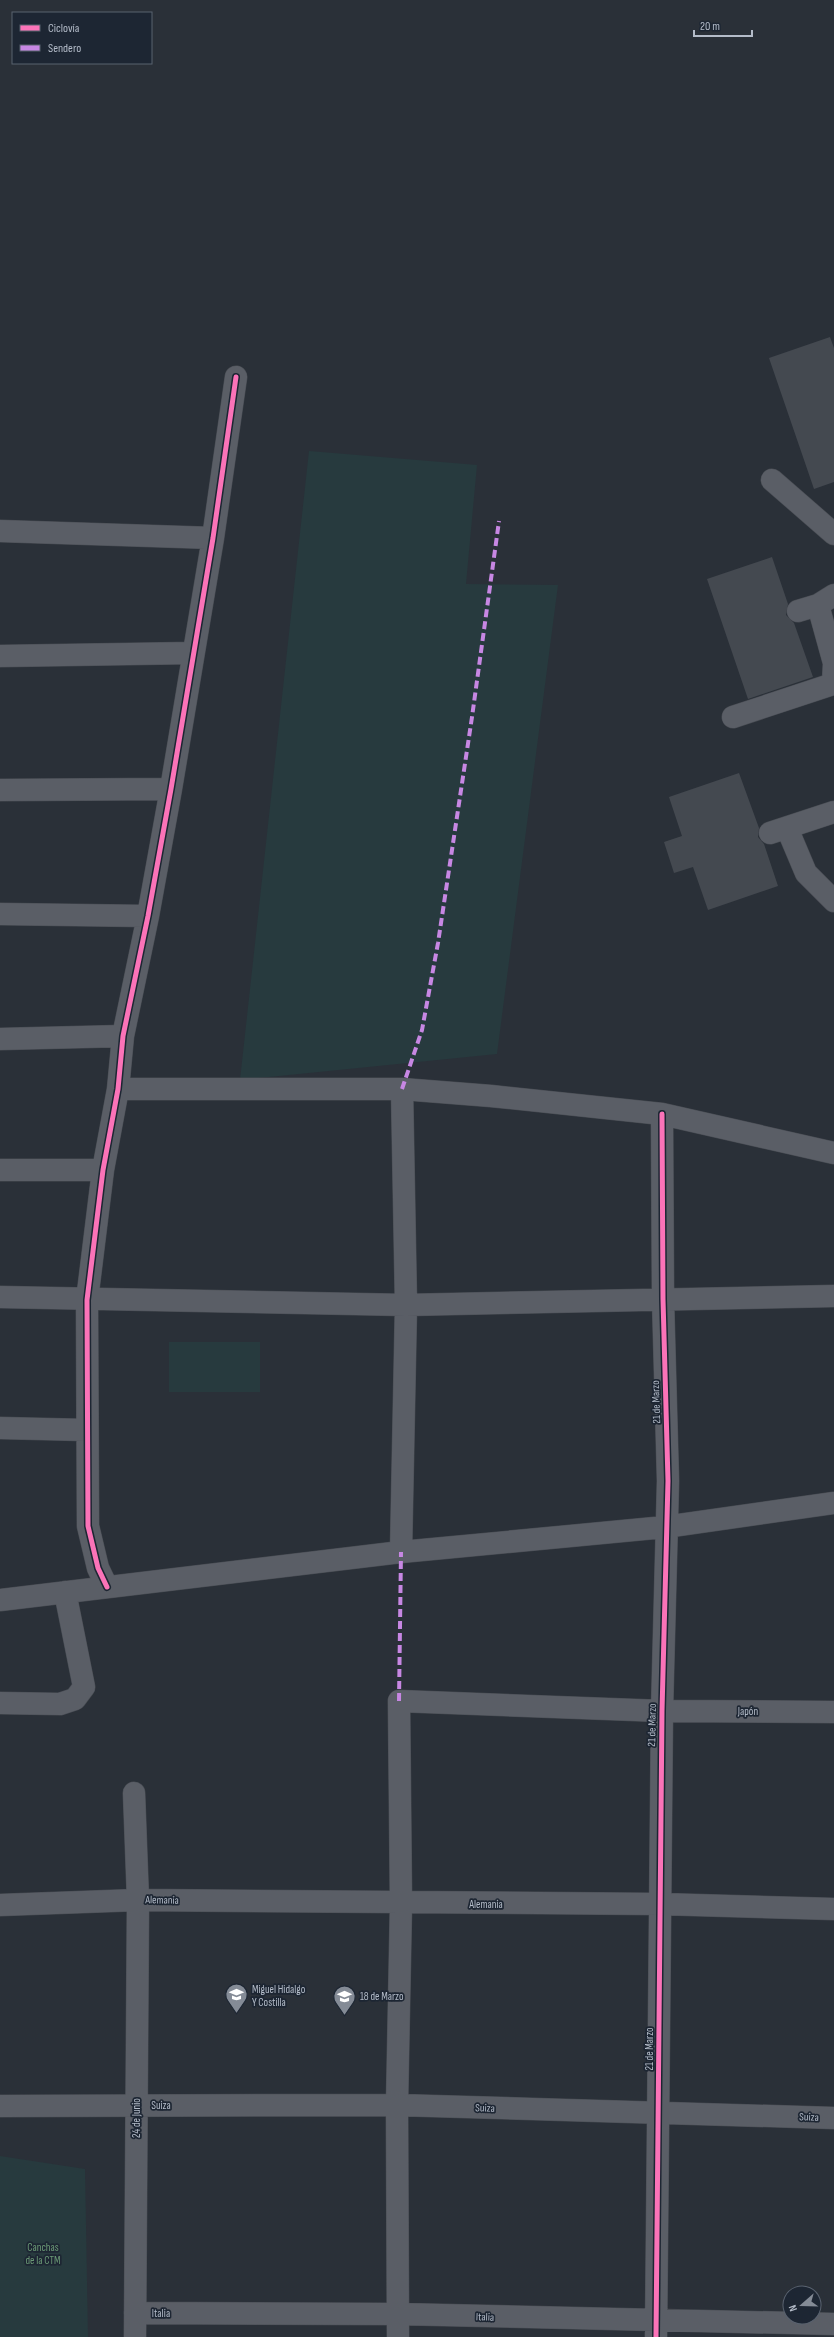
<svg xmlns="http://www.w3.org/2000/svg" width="834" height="2337" viewBox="0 0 834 2337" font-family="'Sofia Sans Condensed',sans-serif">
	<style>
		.green { fill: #273a3e }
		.building { fill: #444950 }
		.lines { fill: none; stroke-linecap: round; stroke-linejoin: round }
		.minor-casing { stroke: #484c53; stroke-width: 23 }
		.minor { stroke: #5a5e66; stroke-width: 22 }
		.quiet { stroke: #c787e3; stroke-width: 4; stroke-dasharray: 8 4; stroke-linecap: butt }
		.cycleway-casing { stroke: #1d2633; stroke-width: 8 }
		.cycleway { stroke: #fb73b8; stroke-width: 5 }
		.labels { text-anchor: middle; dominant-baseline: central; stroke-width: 3.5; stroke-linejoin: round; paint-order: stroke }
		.street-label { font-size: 11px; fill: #b4bcc9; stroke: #1d2633 }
		.poi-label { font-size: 11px; fill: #b4bcc9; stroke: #1d2633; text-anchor: start }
		.park-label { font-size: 11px; fill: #6b9a76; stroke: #1d2633 }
	</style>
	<rect width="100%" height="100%" fill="#2a3038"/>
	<path class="green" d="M309,451L477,465L466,584L558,585L497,1054L240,1080Z
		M169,1342H260V1392H169Z
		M0,2156L85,2169L88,2337H0Z"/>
	<path class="building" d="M830,337L834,348V482L814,489L769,358Z
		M772,557L788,604L786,615L794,623L813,677L748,699L707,579Z
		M739,773L759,828L758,837L764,844L778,886L708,910L693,867L674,873L664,842L682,836L669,797Z"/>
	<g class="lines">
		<defs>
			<path id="minor" d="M772,480L834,534
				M0,531L213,538
				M818,605L834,663
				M798,611L818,605L834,595
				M0,656L193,653
				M733,717L833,684L834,663
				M0,790L171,789
				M787,828L806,873L834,901
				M770,833L834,812
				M0,914L148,916
				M0,1039L123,1036
				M118,1089H402L491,1096L662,1114L834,1153
				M0,1170H103
				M0,1297L406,1305L834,1296
				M0,1428L86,1430
				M401,1552L406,1305L402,1089
				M107,1587L98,1568L88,1526L87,1300L103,1170L118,1089L123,1036L148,916L171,789L213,538L236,377
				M0,1600L401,1552L665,1527L834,1503
				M0,1703L60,1704L75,1699L84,1687L65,1592
				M134,1793L138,1900L135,2337
				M0,1905L138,1900L660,1904L834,1909
				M0,2106L397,2105L834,2118
				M135,2313L398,2314L834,2324
				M398,2337L397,2105L401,1904L399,1701L662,1711L834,1712
				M656,2337L662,1711L668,1481L663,1299L662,1114"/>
		</defs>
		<use href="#minor" class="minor-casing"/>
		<use href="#minor" class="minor"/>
		<path class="quiet" d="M402,1089L422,1030L438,943L472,717L499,521
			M399,1701L401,1552"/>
		<defs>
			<path id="cycleway" d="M107,1587L98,1568L88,1526L87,1300L103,1170L118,1089L123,1036L148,916L171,789L213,538L236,377
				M656,2337L662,1711L668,1481L663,1299L662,1114"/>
		</defs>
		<use href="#cycleway" class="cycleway-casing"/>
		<use href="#cycleway" class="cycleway"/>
	</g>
	<defs>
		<symbol id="school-pin" viewBox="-11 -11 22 30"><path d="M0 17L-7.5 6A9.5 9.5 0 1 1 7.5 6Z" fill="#848b96" stroke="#1d2633"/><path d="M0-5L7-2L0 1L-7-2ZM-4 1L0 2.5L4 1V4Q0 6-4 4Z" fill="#fff"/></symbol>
	</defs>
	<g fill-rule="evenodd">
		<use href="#school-pin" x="224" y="1982" width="25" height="34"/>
		<use href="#school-pin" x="332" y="1984" width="25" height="34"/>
	</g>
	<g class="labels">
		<g class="street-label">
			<text transform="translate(656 1402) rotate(-92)">21 de Marzo</text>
			<text x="748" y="1711">Japón</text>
			<text transform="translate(652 1725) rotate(-89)">21 de Marzo</text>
			<text transform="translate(162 1900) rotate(1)">Alemania</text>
			<text x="486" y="1904">Alemania</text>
			<text transform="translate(649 2049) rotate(-90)">21 de Marzo</text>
			<text x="161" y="2105">Suiza</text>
			<text transform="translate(485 2108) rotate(2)">Suiza</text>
			<text transform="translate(809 2117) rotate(2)">Suiza</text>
			<text transform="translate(136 2118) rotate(-90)">24 de Junio</text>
			<text x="161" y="2313">Italia</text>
			<text transform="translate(485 2317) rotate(2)">Italia</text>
		</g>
		<g class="poi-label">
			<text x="252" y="1989">Miguel Hidalgo<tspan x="252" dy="13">Y Costilla</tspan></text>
			<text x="360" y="1996">18 de Marzo</text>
		</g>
		<g class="park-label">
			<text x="43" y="2247">Canchas<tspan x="43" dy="13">de la CTM</tspan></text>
		</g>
	</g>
	<rect x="12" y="12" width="140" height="52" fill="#1d2633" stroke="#59626f"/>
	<rect x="20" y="25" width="20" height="6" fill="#fb73b8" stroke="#59626f"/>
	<text x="48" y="32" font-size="12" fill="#b4bcc9">Ciclovía</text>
	<rect x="20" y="45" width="20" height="6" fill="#c787e3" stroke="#59626f"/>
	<text x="48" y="52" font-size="12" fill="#b4bcc9">Sendero</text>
	<g transform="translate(802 2305) rotate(250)"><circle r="19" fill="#1d2633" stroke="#59626f"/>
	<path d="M0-3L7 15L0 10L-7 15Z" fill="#848b96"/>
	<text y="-6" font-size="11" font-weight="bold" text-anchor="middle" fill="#b4bcc9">N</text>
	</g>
	<path d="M694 30v6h58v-6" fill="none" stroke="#b4bcc9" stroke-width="2"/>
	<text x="700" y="30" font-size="12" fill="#b4bcc9" stroke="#1d2633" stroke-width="3" paint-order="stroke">20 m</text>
</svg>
